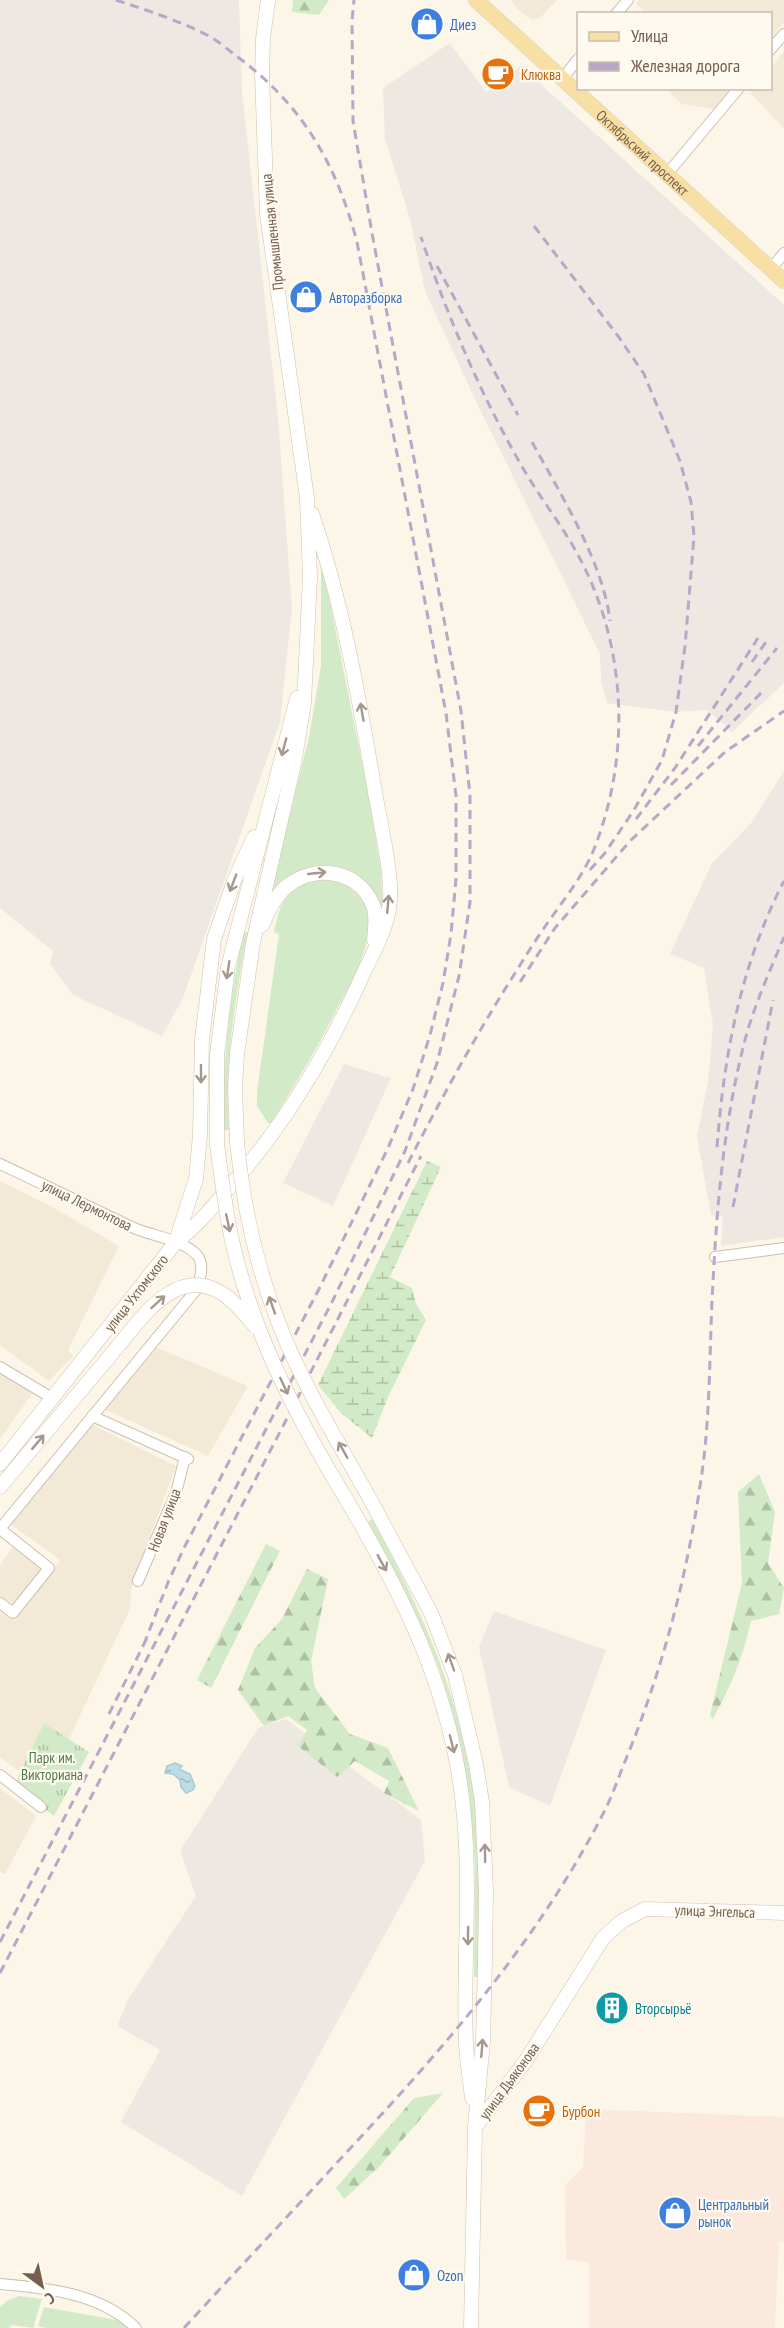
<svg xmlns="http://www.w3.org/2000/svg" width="784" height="2328" viewBox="0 0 784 2328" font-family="'PT Sans Narrow',sans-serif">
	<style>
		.residential { fill: #f3e9d7 }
		.commercial { fill: #fce9dd }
		.industrial { fill: #ede8e2 }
		.grass { fill: #d2eac7 }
		.forest { fill: url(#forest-firs) }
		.wetland { fill: url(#wetland-marsh) }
		.park { fill: url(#park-tufts) }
		.water { fill: url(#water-ripples); stroke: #a4cbd7; stroke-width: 1.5 }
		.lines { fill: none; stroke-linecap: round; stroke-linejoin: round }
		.street-casing { stroke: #cebfaf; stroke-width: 12 }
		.secondary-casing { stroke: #d1bfac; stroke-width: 15 }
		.primary-casing { stroke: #dbd5d1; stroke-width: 16 }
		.street { stroke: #fff; stroke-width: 10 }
		.secondary { stroke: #fff; stroke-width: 14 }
		.primary { stroke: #f8dfa4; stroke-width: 15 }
		.rail { stroke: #baa6c6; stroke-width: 3; stroke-dasharray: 9 6; stroke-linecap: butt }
		.secondary-bridge-casing { stroke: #d1bfac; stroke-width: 15; stroke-linecap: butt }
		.secondary-bridge { stroke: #fff; stroke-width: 14 }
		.oneway { stroke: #a6978b }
		.labels { text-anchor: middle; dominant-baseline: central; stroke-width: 4.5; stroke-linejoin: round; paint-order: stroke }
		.shop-label { font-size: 15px; fill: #366cbe; stroke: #fefaef; text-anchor: start }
		.food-label { font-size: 15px; fill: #c56008; stroke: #fefaef; text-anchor: start }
		.street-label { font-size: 15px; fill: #765f4d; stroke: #fefaef }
		.park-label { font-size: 15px; fill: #517b45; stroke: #fefaef }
		.culture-label { font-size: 15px; fill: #0d838f; stroke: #fefaef; text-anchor: start }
	</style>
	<defs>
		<pattern id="forest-firs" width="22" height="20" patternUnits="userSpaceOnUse" patternTransform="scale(1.5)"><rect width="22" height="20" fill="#d2eac7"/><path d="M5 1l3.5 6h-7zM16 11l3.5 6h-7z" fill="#afc1a4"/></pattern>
		<pattern id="wetland-marsh" width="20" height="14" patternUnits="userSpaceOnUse" patternTransform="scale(1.5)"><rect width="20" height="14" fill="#d2eac7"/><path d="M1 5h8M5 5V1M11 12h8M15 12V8" fill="none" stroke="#afc1a4"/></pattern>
		<pattern id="park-tufts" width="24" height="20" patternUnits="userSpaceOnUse" patternTransform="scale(1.5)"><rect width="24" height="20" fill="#d2eac7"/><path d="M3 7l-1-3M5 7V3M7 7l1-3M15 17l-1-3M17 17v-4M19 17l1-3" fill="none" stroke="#afc1a4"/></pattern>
		<pattern id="water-ripples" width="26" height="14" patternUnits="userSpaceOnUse" patternTransform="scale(1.5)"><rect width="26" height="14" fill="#bddde5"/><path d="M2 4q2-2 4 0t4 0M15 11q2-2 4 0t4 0" fill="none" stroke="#9eb6bc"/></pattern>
	</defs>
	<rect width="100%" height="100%" fill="#fcf6e9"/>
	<path class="residential" d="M511,0H557L540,18L532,20L517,9Z
		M639,0H784V22L771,39L770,14L647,13L636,4Z
		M784,51V128L750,93L754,89L770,88L771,68Z
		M666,89H731L714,109L682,104Z
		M0,1181L56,1209L119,1246L68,1350L73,1356L49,1381L0,1345Z
		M153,1346L248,1386L208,1456L104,1409Z
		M0,1372L34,1391L0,1439Z
		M91,1424L176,1466L132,1585L130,1609L45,1790L0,1757V1612L14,1621L60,1560L10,1524Z
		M13,1547L41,1569L13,1604L0,1596V1565Z
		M0,1788L36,1816L5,1874L0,1872Z"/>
	<path class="commercial" d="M586,2109L784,2117V2241L779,2242L775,2328H589V2262L566,2260L565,2185L583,2167Z"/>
	<path class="industrial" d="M0,0H239L242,91L278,418L292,608L280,722L183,998L162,1036L73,995L50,964L53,951L0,908Z
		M450,43L486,92L521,66L784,305V683L732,732L707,710L676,712L607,703L601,680L600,654L473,395L425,291L410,219L385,139L383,88Z
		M784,771V1237L721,1246L723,1217L711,1215L697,1137L708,1082L713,1025L704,968L670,954L712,863L752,822Z
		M344,1064L391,1078L333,1206L283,1183Z
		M494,1611L606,1650L550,1806L509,1787L479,1647Z
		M286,1719L421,1820L425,1861L242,2196L121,2122L160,2050L117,2026L129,1998L196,1896L180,1851L258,1728Z"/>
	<path class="grass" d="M321,557L370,803L381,871L383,909L380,911C364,855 308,853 271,892L309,737L321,666Z
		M314,878C341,878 372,894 369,926C367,955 352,982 338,1007C318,1047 295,1085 271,1123H268L257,1106V1092L279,934L274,932C281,902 284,890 314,878Z
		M243,932H248C235,997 224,1064 229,1130H223C222,1063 230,998 243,932Z
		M372,1519C430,1625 468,1714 478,1836C481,1882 479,1930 479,1977H474C474,1930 477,1882 473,1835C467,1773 456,1710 433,1653C414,1607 392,1565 368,1522Z
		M19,2296L42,2299L33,2328L12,2325L9,2328H0V2307L7,2301Z
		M44,2307L122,2321L129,2328H47L38,2326Z"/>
	<path class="forest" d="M293,0H329L319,15L292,12Z
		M759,1474L775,1512L768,1563L784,1588L779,1614L751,1621C742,1659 732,1684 713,1719L710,1715L742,1583L738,1492Z
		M266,1544L280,1551L211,1688L197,1680Z
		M307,1569L328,1579L311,1661L315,1688L350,1734L388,1748L419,1811L384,1793L389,1781L355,1761L337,1777L298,1746L307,1730L288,1716L264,1726L238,1690L255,1648L282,1619Z
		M443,2093L379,2167L344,2199L336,2188L414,2098Z"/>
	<path class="wetland" d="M427,1161L441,1167L390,1277L412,1288L416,1304L426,1320L388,1397L372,1438L341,1413L318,1385Z"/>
	<path class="park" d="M44,1723L89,1752L54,1816L14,1786Z"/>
	<path class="water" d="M175,1763L182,1766L179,1769L190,1774L195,1786L193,1790L186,1793L181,1787L180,1780L173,1774L165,1773L167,1766Z"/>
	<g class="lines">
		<defs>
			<path id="street" d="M616,14L628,0
				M770,50L784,34
				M563,78L578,59
				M667,174L739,88
				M771,269L784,253
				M0,1164C45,1185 89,1207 134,1228C154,1237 180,1238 197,1255C205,1264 200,1281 196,1290L0,1529
				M715,1257L784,1248
				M0,1367L52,1398
				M92,1416L188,1459
				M0,1529L49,1568L13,1613L0,1603
				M138,1581L176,1493L185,1457
				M0,1775L41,1807
				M0,2284C48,2288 100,2293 136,2328"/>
			<path id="secondary" d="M262,925C269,911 276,893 290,884C319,863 362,872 374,908C377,918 375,929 374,940
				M237,1142L235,1087L237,1054L253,943L294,764L304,703L310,577L307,498L267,214L262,75L263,39L268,0
				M217,1144V1055L228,967L297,698
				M176,1241L196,1179L200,1135L202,1040L214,939L234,881L254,837
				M0,1464L176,1242C196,1227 211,1209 227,1190C284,1126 329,1051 364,972C375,949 388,927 390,900C392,871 380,822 375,792C359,698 343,604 312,514
				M330,1472C396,1581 453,1686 464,1816C471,1893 463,1968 466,2044C467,2062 470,2080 472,2098
				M0,1487L119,1345
				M371,1501L431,1613L455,1675L476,1764L482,1802L486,1891L485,1959L483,2041L475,2127L471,2328
				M476,2126L525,2062L603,1938L622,1921L645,1909L784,1913"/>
			<g id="primary">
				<path id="s1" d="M476,0L784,281"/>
			</g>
		</defs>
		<use href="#street" class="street-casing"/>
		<use href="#secondary" class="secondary-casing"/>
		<use href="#primary" class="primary-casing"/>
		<use href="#street" class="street"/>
		<use href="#secondary" class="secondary"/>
		<use href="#primary" class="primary"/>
		<path class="rail" d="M116,0C146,10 177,20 205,34C216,39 226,48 235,55C302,104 336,163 357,242L446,713L456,796V879L451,934L443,983L430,1035L413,1089L388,1148L319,1289L185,1546L169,1580L144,1644
			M534,226L618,336L644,374L680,461L691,502L694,536L685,646L676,712L662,760L634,810L605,853L588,872
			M437,266L518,415
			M532,442C561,495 603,562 610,621
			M752,662L766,642
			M698,746L777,648
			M671,785L761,693
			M636,819L675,768L758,638
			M520,982L555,928L630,841L725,752L784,711
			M717,1147C724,1054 741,964 784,881
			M408,1163C442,1097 477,1033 517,970C525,957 533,944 542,931C560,904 582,879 594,849C633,751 626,637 573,546C556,517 536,492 520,463C479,391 447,315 421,237
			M733,1207L773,1000
			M109,1714L148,1636
			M0,1942L332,1302L405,1151L437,1063L459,976L470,902V795L461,711L372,233L353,121L352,21L354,0
			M0,1973L297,1399L421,1156
			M184,2328C237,2270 291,2213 344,2155C443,2049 539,1940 605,1810C613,1794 619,1776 626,1759C662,1671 686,1580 700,1486C711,1419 709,1350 713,1282C717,1204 724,1124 743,1048C752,1010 769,973 784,937"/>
		<defs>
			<path id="secondary-bridge" d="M237,1142C243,1203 256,1266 279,1324C303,1386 339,1443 371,1501
				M217,1144C222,1181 226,1218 235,1253C254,1331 290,1403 330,1472
				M119,1345C143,1316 176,1267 220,1292C234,1300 245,1315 256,1327"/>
		</defs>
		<use href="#secondary-bridge" class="secondary-bridge-casing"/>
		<use href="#secondary-bridge" class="secondary-bridge"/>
	</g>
	<defs><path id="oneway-shaft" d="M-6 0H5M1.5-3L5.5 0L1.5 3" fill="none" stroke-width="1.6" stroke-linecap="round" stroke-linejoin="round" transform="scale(1.5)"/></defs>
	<g class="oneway">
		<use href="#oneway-shaft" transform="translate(362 712) rotate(-100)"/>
		<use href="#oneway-shaft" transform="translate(284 747) rotate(105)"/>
		<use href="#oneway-shaft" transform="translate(317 873) rotate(-6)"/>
		<use href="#oneway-shaft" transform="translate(233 883) rotate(111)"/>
		<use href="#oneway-shaft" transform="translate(388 904) rotate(-85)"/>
		<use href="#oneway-shaft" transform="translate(228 970) rotate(99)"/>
		<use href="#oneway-shaft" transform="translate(201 1074) rotate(90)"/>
		<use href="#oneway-shaft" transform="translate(228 1223) rotate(78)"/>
		<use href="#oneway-shaft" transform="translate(158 1302) rotate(-42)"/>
		<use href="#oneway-shaft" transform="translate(272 1305) rotate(-109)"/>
		<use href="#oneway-shaft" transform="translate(284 1386) rotate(65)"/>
		<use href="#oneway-shaft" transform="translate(38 1442) rotate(-50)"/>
		<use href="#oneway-shaft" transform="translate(343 1450) rotate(-119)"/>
		<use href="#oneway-shaft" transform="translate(382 1563) rotate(61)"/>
		<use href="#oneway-shaft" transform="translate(451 1662) rotate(-110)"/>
		<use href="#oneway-shaft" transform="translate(452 1744) rotate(76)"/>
		<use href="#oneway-shaft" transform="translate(485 1853) rotate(-91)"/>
		<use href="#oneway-shaft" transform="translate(468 1936) rotate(91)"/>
		<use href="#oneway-shaft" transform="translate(482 2048) rotate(-85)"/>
	</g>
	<defs>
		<symbol id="shop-disc" viewBox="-11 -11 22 22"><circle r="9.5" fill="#3f7fe0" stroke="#fefaef"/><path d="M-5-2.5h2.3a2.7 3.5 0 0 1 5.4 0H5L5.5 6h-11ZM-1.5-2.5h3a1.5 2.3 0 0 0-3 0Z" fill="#fff"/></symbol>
		<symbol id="cafe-disc" viewBox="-11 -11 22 22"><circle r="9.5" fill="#e8710a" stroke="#fefaef"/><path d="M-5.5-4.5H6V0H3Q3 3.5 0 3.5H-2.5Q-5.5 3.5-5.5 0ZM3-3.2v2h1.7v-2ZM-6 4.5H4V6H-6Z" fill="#fff"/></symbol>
		<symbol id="building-disc" viewBox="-11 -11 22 22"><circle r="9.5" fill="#0f9aa8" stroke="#fefaef"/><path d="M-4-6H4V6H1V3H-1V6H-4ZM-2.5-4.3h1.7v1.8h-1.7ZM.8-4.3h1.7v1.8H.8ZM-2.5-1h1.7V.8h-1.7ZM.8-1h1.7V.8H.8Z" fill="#fff"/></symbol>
	</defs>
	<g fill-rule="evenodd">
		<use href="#shop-disc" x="408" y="5" width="38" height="38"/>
		<use href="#cafe-disc" x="479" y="55" width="38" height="38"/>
		<use href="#shop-disc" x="287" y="278" width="38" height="38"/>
		<use href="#building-disc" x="593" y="1989" width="38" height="38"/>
		<use href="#cafe-disc" x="520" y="2092" width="38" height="38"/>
		<use href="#shop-disc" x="656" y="2194" width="38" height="38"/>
		<use href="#shop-disc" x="395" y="2256" width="38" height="38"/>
	</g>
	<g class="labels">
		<g class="shop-label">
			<text x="450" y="24">Диез</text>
			<text x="329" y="297">Авторазборка</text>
			<text x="698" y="2204">Центральный<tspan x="698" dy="17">рынок</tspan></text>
			<text x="437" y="2275">Ozon</text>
		</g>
		<g class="food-label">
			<text x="521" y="74">Клюква</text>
			<text x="562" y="2111">Бурбон</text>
		</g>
		<g class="street-label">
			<text stroke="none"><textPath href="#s1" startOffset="226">Октябрьский проспект</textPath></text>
			<text transform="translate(272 232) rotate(-96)">Промышленная улица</text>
			<text transform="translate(87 1205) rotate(26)">улица Лермонтова</text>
			<text transform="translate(136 1293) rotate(-52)">улица Ухтомского</text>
			<text transform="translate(164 1520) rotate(-69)">Новая улица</text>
			<text transform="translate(715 1911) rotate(2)">улица Энгельса</text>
			<text transform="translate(509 2081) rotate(-54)">улица Дьяконова</text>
		</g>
		<g class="park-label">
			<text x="52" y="1757">Парк им.<tspan x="52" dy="17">Викториана</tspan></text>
		</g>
		<g class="culture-label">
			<text x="635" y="2008">Вторсырьё</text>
		</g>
	</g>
	<rect x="577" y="12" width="195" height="78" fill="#fefaef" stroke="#c8bcae" stroke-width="1.5"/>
	<rect x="589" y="32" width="30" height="9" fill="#f8dfa4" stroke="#c8bcae" stroke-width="1.5"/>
	<text x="631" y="42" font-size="18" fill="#765f4d">Улица</text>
	<rect x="589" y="62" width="30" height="9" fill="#baa6c6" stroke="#c8bcae" stroke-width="1.5"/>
	<text x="631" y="72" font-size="18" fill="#765f4d">Железная дорога</text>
	<g transform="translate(42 2286) rotate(147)" stroke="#fefaef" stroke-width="4.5" paint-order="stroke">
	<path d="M0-4.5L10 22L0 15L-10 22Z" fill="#765f4d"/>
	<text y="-9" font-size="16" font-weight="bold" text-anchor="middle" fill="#765f4d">С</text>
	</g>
</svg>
